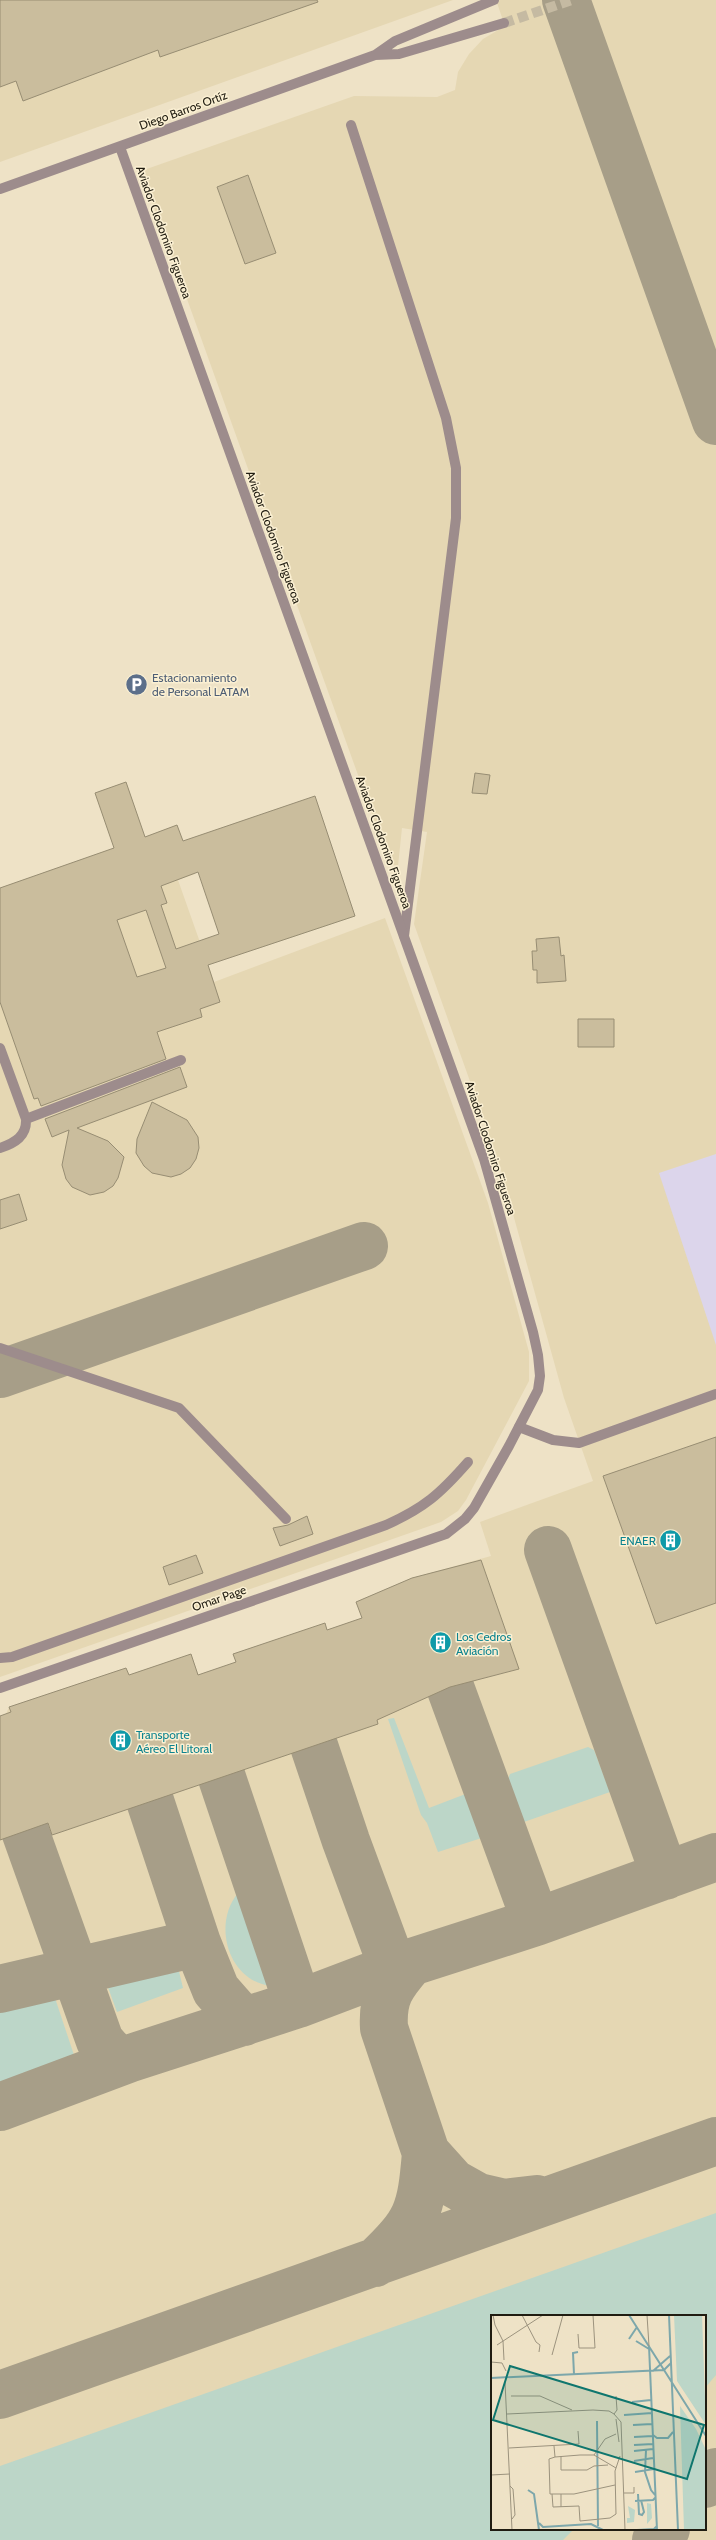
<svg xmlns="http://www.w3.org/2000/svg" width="716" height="2540" viewBox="0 0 716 2540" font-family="Cabin,sans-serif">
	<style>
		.built { fill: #e5d7b3; fill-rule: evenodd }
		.industrial { fill: #dcd5eb }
		.green { fill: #bcd6c8 }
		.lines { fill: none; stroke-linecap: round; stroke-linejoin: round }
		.taxiway { stroke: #a79e88; stroke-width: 48 }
		.building { fill: #cabd9d; stroke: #978d73; fill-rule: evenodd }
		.minor-tunnel { stroke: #c5baa2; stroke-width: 10; stroke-dasharray: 10 5; stroke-linecap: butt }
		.service { stroke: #9d8c8c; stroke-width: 10 }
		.minor { stroke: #9d8c8c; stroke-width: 10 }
		.labels { text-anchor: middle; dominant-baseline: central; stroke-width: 3; stroke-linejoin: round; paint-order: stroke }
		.street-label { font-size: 12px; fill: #201c11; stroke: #fbf0d3 }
		.service-label { font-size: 12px; fill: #4e5e75; stroke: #fbf0d3; text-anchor: start }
		.culture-label { font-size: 12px; fill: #0d838f; stroke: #fbf0d3; text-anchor: start }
		.inset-river { fill: none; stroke: #7da7ab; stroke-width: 2 }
		.inset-road { fill: none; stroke: #9c937e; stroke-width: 1 }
		.view { fill: #0f766e; fill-opacity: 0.15; stroke: #0f766e; stroke-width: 2 }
		.inset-edge { fill: none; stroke: #201c11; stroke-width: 2 }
	</style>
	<rect width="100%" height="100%" fill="#eee2c6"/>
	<path class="built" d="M0,0H453L0,162Z
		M496,0H716V2540H0V1716L6,1714L9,1707L126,1668L129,1675L191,1654L200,1679L236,1662L233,1654L325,1623L327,1630L362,1618L356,1602L412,1578L491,1556L480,1522L593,1481L564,1398L498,1160L414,924L427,832L402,828L398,866L390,864L141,171L354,96L437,97L455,90L458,72L469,54L483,39L505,26ZM492,2316H705V2529H492Z
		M126,782L145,837L177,825L195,874L178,880L214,982L385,918L488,1203L529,1352V1381L466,1500L458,1511L441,1522L0,1677V888L114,848L95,793Z"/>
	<path class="industrial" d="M716,1154V1345L659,1173Z"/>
	<path class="green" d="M394,1718L429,1808L476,1790L491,1835L438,1852L427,1823L421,1815L388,1719Z
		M588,1747L594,1750L610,1792L521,1823L507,1781L510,1774Z
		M238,1893L271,1986C228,1981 212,1924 238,1893Z
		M177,1963L183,1988L117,2012L106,1982Z
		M54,1995L75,2058L6,2083L0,2082V2006Z
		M716,2213V2375L705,2388V2316H492V2529H574L563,2540H0V2466Z"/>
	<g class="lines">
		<path class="taxiway" d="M566,0L716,421
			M0,1374L364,1246
			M548,1550L665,1876
			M450,1687L536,1922
			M314,1746L346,1841L393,1968
			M222,1778L298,2004
			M150,1801L197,1943L216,1990L244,2022
			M25,1831L100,2041C109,2052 115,2059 128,2059
			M410,1963C391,1985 382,1997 384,2028L426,2153L453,2183L478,2197L504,2203L537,2199
			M0,1989L197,1943
			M0,2107L128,2059L298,2004L393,1968L536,1922L716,1857
			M375,2263C418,2222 421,2212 426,2153
			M0,2395L716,2141
			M705,2484L716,2472
			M656,2540L666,2529"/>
	</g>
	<path class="building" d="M0,0H317L318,2L160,57L158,50L23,101L16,81L0,87Z
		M248,175L276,253L245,264L217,187Z
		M475,773L490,775L487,794L472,793Z
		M126,782L145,837L177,825L183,841L315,796L355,916L208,965L220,1002L200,1009L202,1017L157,1032L166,1059L41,1106L38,1098L34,1099L0,1002V888L114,848L95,793ZM198,872L219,934L176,949L161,905L167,903L161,886ZM146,910L166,968L137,977L117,920Z
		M559,937L561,956L564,955L566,981L537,983V970H533L532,951H537L536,939Z
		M578,1019H614V1047H578Z
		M180,1067L187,1087L77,1128L108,1141L124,1157L118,1178L113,1186L104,1192L90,1195L72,1187L66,1179L62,1165L69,1130L52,1137L45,1119Z
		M152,1102L187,1120L198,1137L199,1148L196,1159L190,1168L181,1174L171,1177L152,1173L144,1166L136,1153L137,1139Z
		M19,1194L27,1220L0,1229V1200Z
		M716,1437V1603L656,1624L603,1476Z
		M307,1516L313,1534L280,1546L273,1528L288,1525Z
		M196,1555L203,1573L169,1585L163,1567Z
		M481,1560L519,1669L450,1687L377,1720L378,1724L61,1832L52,1835L48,1823L0,1840V1716L11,1712L9,1707L126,1668L129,1675L191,1654L198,1675L236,1662L233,1654L325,1623L327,1630L362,1618L356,1602L412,1578Z"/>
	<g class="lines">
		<path class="minor-tunnel" d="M504,23L572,0"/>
		<path class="service" d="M351,125L446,418L456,468V518L404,936
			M0,1048L26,1119L181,1060
			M0,1148C15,1143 27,1136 26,1119
			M0,1348L179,1408L286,1519
			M519,1427L553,1440L579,1443L716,1394
			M0,1658L12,1657L386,1525C424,1508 440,1494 468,1462"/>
		<path class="minor" d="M375,55L399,54L504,23
			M0,189L375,55L395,41L494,0
			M0,1688L446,1534L465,1519L474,1508L509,1446L538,1390L540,1376L538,1355L533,1332L484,1159L120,147"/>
	</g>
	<defs>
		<symbol id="parking-disc" viewBox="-11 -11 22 22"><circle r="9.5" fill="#5c6f8a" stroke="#fbf0d3"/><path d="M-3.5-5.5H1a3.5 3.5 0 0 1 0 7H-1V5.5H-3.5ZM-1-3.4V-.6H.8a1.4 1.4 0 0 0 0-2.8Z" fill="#fff"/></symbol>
		<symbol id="building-disc" viewBox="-11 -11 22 22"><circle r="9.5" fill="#0f9aa8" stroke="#fbf0d3"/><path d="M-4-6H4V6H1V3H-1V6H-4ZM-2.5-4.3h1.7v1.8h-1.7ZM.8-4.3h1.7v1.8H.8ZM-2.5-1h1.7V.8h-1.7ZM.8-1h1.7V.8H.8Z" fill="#fff"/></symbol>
	</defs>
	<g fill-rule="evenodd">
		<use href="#parking-disc" x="124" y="672" width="25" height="25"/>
		<use href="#building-disc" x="658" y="1528" width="25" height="25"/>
		<use href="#building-disc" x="428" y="1630" width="25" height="25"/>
		<use href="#building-disc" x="108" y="1728" width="25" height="25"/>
	</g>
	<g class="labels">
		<g class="street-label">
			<text transform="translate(183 110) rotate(-20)">Diego Barros Ortíz</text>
			<text transform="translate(164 232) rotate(70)">Aviador Clodomiro Figueroa</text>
			<text transform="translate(274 537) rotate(70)">Aviador Clodomiro Figueroa</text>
			<text transform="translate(384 842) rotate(70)">Aviador Clodomiro Figueroa</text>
			<text transform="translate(491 1148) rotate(72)">Aviador Clodomiro Figueroa</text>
			<text transform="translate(219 1598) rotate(-19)">Omar Page</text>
		</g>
		<g class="service-label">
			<text x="152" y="677">Estacionamiento<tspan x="152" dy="14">de Personal LATAM</tspan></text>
		</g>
		<g class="culture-label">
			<text x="656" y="1540" text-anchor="end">ENAER</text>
			<text x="456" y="1636">Los Cedros<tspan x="456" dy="14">Aviación</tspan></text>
			<text x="136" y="1734">Transporte<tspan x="136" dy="14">Aéreo El Litoral</tspan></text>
		</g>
	</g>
	<g transform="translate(491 2315)">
		<rect width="215" height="215" fill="#eee2c6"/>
		<path d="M183,0H211L215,110L186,66ZM189,91L205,114L215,135V215H193ZM156,188L160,189L161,203L156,209ZM137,191L144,195L143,207L136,208V203H139Z" fill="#bcd6c8"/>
		<path class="inset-river" d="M138,0L215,121M178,0L187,215M138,24L146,12M145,26L158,34M158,31L166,215M162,56L179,41M83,59L82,38L87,37M0,63L173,55L180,48M141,87L160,85M133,100L161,98M106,106L107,211M142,110L161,109M162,120L166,123H177L182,117M143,122L162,121M143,130L162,129M155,135L154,157L160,175L164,180M143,136L162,134M143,146L162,143M144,157L163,154M37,175L43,179L48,215M147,179L148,199L151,200L153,197L150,185M144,186L162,185L165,182M48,208L52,212L100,209L112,215M146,215L163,214L166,211"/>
		<path class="inset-road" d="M2,0L4,10L12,26L13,45M31,0L45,27L49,30L48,37M156,0L158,31M87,19L88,33H104L102,0M6,30L52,0M61,40L72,0M0,47L11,48L15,56M14,67L21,215M20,81H49L81,95M16,99L102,95L118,96L123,99L130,107L134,215M123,99L126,95L125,81M125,104L128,127M63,131L64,142L58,144L59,179H83L124,170M18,133L88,129L87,116M89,140H103L125,153M103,140L114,124L125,119M70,141V155H96L103,151L117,150M64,142L89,140M0,160L19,159M19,171L22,174L24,200L21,204M133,178H143V172M61,179L62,192L88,191L89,206L119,203L125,199L124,156L129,141M70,179V192"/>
		<path class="view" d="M19,51L213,110L196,164L2,105Z"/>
		<rect width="215" height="215" class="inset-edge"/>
	</g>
</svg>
